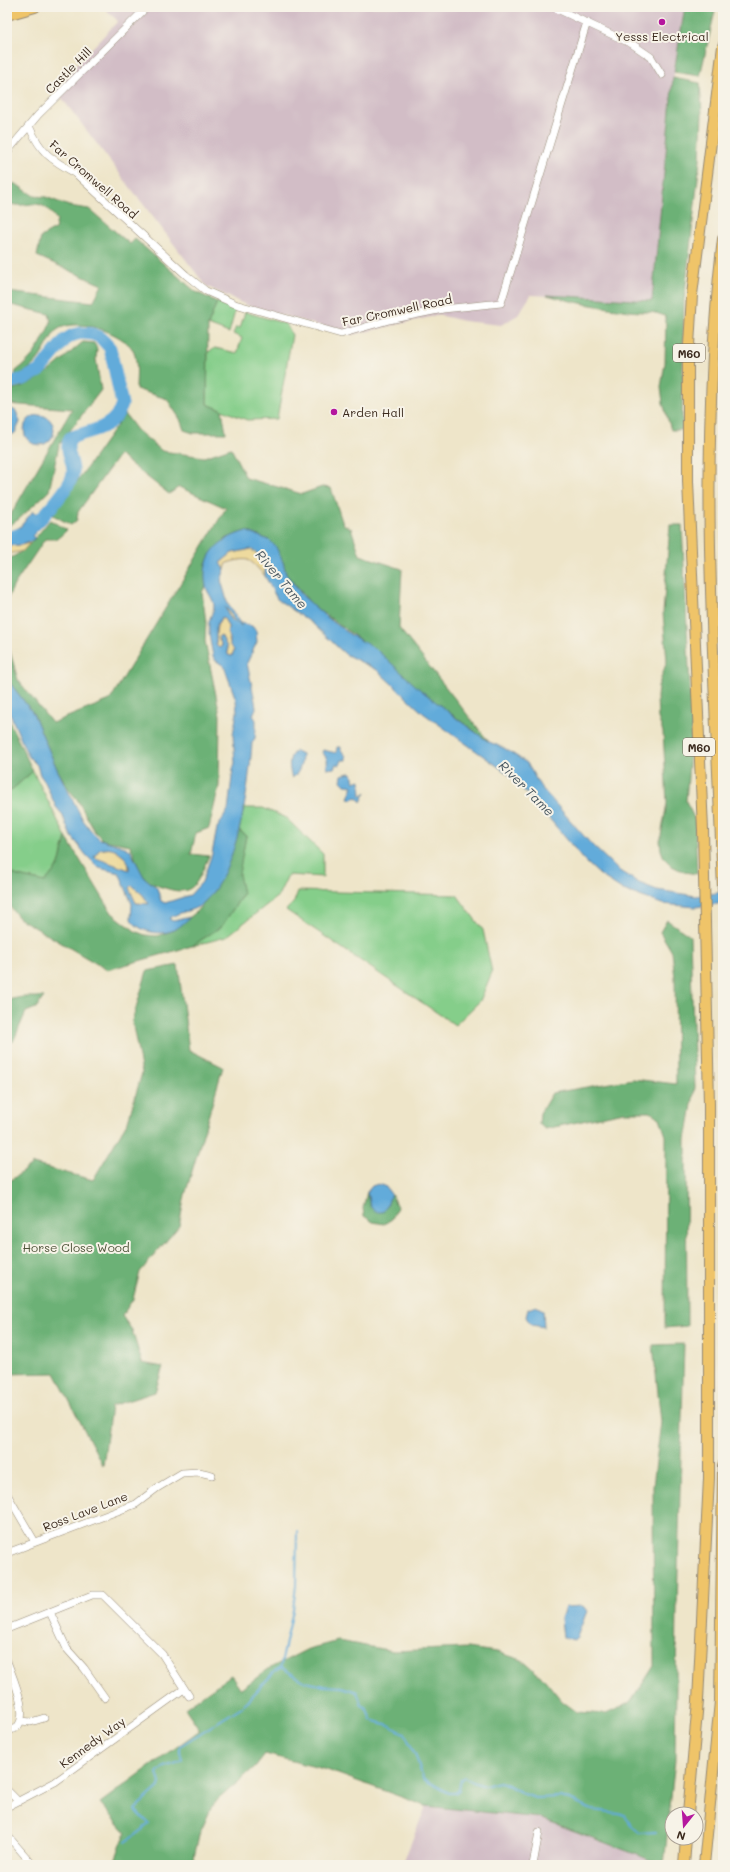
<svg xmlns="http://www.w3.org/2000/svg" width="730" height="1872" viewBox="0 0 730 1872" font-family="Mali,sans-serif">
	<style>
		.industrial { fill: #d2bdc6 }
		.green { fill: #85ce8a; stroke: #607c54 }
		.forest { fill: #6cb176; stroke: #546e4a }
		.sand { fill: #eeda9e; stroke: #94825e }
		.water { fill: #62abda; stroke: #4e6a7c; fill-rule: evenodd }
		.lines { fill: none; stroke-linecap: round; stroke-linejoin: round }
		.stream { stroke: #62abda; stroke-width: 2 }
		.river { stroke: #62abda; stroke-width: 13 }
		.minor-casing { stroke: #948874; stroke-width: 8 }
		.highway-casing { stroke: #948874; stroke-width: 12 }
		.minor { stroke: #fff; stroke-width: 7 }
		.highway { stroke: #efc469; stroke-width: 10 }
		.poi-dot { fill: #b5179e; stroke: #f7f3e8; stroke-width: 1.5 }
		.labels { text-anchor: middle; dominant-baseline: central; stroke-width: 4; stroke-linejoin: round; paint-order: stroke }
		.shield { fill: #f7f3e8; stroke: #73665b; stroke-width: 1 }
		.shield-label { font-size: 11px; font-weight: bold; fill: #3b2a1e }
		.poi-label { font-size: 12px; fill: #3b2a1e; stroke: #f7f3e8 }
		.street-label { font-size: 12px; fill: #3b2a1e; stroke: #f7f3e8 }
		.park-label { font-size: 12px; fill: #4e5339; stroke: #f7f3e8 }
		.water-label { font-size: 13px; font-style: italic; fill: #495760; stroke: #f7f3e8 }
	</style>
	<rect width="100%" height="100%" fill="#f7f3e8"/>
	<filter id="ink" filterUnits="userSpaceOnUse"><feTurbulence type="fractalNoise" baseFrequency=".025" numOctaves="2"/><feDisplacementMap in="SourceGraphic" scale="8" xChannelSelector="R" yChannelSelector="G"/><feConvolveMatrix kernelMatrix="1 2 1 2 8 2 1 2 1" color-interpolation-filters="sRGB"/></filter>
	<filter id="wash" filterUnits="userSpaceOnUse"><feTurbulence type="fractalNoise" baseFrequency=".012" numOctaves="4" result="noise"/><feDisplacementMap in="SourceGraphic" scale="16" xChannelSelector="R" yChannelSelector="G"/><feGaussianBlur stdDeviation="0.9" result="paint"/><feColorMatrix in="noise" values="0 0 0 0 0 0 0 0 0 0 0 0 0 0 0 0 0 1.4 0 .05"/><feComposite in="paint" operator="in"/></filter>
	<g filter="url(#wash)">
		<rect width="100%" height="100%" fill="#eee5c9"/>
		<path class="industrial" d="M103,7H685L674,74L652,301L531,295L518,315L501,325L463,321L439,315L352,335L246,305L206,286L54,88L118,21Z
			M426,1806L540,1818L664,1865H402Z"/>
		<path class="green" d="M217,302L236,308L229,333L208,325Z
			M245,312L286,324L292,335L277,419L247,420L207,404L208,352L215,348L237,353L242,338L233,334L236,327L240,328Z
			M33,771L66,837L59,865L45,882L18,876L7,871V794Z
			M244,808H263L286,818L323,854V877L288,875L278,896L226,937L192,946L222,926L243,894L238,874L246,836L239,830Z
			M298,891L457,895L483,930L492,972L480,1001L455,1025L286,910L294,902Z"/>
		<path class="forest" d="M685,7H716L700,76L674,72Z
			M673,78L700,83L702,114L700,160L684,301L682,430H671L663,403L661,387L665,363L666,317C654,310 643,313 630,311C602,307 574,303 547,295L652,301Z
			M7,183L16,184L34,196L46,197L69,206L89,209L130,244L135,239L196,292L217,302L208,325L207,404L222,410L226,433H193L184,430L180,419L167,399L136,389C136,377 139,357 131,347C117,331 75,317 57,330C54,332 52,337 50,340C41,356 34,370 15,376L16,371C35,357 41,344 51,322L49,314L7,304V292L93,302L102,285L37,256L41,237L55,229L57,220C38,192 29,211 7,203Z
			M83,342L94,343L97,349L96,359L101,390L59,445L49,491L19,519L7,527V518L11,514L72,409L7,404V390C39,386 59,361 83,342Z
			M125,414L137,430L162,451L204,457L231,448L246,478L302,494L322,487L331,488L343,524L351,528L360,555L402,569L399,628L489,742L430,698L363,642L312,605L286,574L283,562L269,540L246,531L225,539L212,552L206,563V586L202,592L206,622L205,641L220,715L219,786L209,828L196,833L191,854L209,856C197,881 196,898 165,888C157,886 148,882 143,876C137,867 135,855 130,845L103,840L95,832L77,799L69,790L57,769L33,713L7,679V641L18,680L52,723L110,700L226,508L179,487L169,494L119,455L78,512L77,520L71,525L53,515Z
			M50,520L67,530L57,539H45L14,585L7,600V559C25,554 38,534 50,520Z
			M670,525H682L692,729L686,801L695,820L697,874L684,872L672,866L664,858L661,850L660,841L667,803L663,732L658,718L657,697L658,687L667,661L663,613Z
			M7,717L33,771L7,794Z
			M239,830L246,836L239,874L243,894L222,926L192,946L107,970L19,918L7,903V871L18,876L45,882L59,865L66,837L112,913L135,931L145,935L157,936L175,930L195,913L213,892L225,870Z
			M667,920L690,936L695,1087L686,1140L687,1326L665,1328L666,1136L660,1118L650,1112H624L545,1129L539,1124L540,1113L552,1093L633,1079L676,1084L675,978L672,952L660,932Z
			M178,965L189,1050L223,1067L185,1195L179,1226L140,1272L133,1299L122,1316L132,1330L142,1363L163,1367L155,1392L111,1406L103,1466L55,1373L7,1374V1183L33,1164L93,1180L128,1121L142,1073L132,1021L147,971Z
			M22,997H44L36,1008L26,1012L13,1042L7,1040V1000Z
			M367,1192L370,1206H387L391,1194L397,1207L392,1219L384,1224L373,1222L364,1216L363,1208Z
			M684,1344L677,1607L675,1759L664,1865L540,1818L426,1806L327,1770L265,1754L255,1767L213,1804L199,1835L193,1862L194,1865H113L126,1832L100,1803L200,1730L185,1708L231,1675L241,1689L270,1668L308,1649L338,1641L393,1651L467,1648L497,1652L522,1660L544,1679L562,1701L577,1712L606,1714L630,1703L654,1666L653,1486L661,1422L653,1345Z
			M723,1817V1865H717L721,1850Z"/>
		<path class="sand" d="M30,543L23,551L7,554V545H21Z
			M251,549C262,556 267,563 265,576C249,559 251,556 227,563L225,569L220,563L232,553Z
			M225,607C230,610 236,621 242,627L230,619Z
			M221,617L225,620L229,629C226,634 230,646 234,650L232,656L228,655L227,647L221,635L218,637L222,646L218,648C214,637 216,626 221,617Z
			M112,848L128,860L129,870L98,860L94,857L98,850Z
			M132,885L143,895L149,904L136,903L129,888Z"/>
		<path class="water" d="M7,407L16,411L20,422L15,433L7,437Z
			M24 430a15 15 0 1 1 30 0a15 15 0 1 1-30 0Z
			M33,511L48,520L32,536L35,538C27,545 18,546 7,545V534L20,527Z
			M246,531L269,540L276,547L283,562L286,574L303,596L324,615L351,635L376,649L417,687L460,721L489,742L504,748L527,763L540,786L591,844L618,870L639,883L657,890L696,896L723,892V903L696,907L662,904L623,890L600,875L585,861L537,804L507,773L423,713L377,670L345,654L313,624L277,599L265,576V563L262,557L251,549L232,553L220,563L225,569L221,580L228,604L240,623L252,626L256,631L257,642L247,663L255,701L256,708L253,715L256,720V728L255,738L252,743C249,788 238,873 202,904C193,912 178,911 169,919L173,921L190,917C186,921 181,926 176,929C162,937 138,932 131,919L132,904L121,877L119,873L99,868L86,855L70,834L62,814L56,807L45,782L40,775L37,765L29,757L25,749L7,707V679L33,713L57,769L83,820L93,833L100,839L125,847L130,850L144,877L157,888L161,901L165,903L190,895L202,882L212,854L217,828L228,810L233,769L235,763L233,734L237,712L236,700L224,666L215,660L213,656C211,645 208,633 209,622C210,617 213,612 214,607C214,599 208,594 206,587C200,556 218,539 246,531ZM225,607L232,615L233,619L242,626L230,619ZM222,617L225,620L229,629L227,633L230,638V646L234,650L232,656L228,655L227,647L221,635L218,637L222,646L219,648L216,645V626ZM102,849C105,849 109,848 111,849C119,850 131,861 129,870L96,858L94,857L99,850ZM132,885L143,895L149,904L136,903L129,888Z
			M337,747H341V750L346,756V760H342L340,765L336,764L334,768L327,769C327,759 329,761 322,752L323,750L336,753Z
			M296,751L302,754C302,763 300,773 292,778C289,770 287,756 296,751Z
			M349,773H352L354,782L360,780L361,796L366,792L361,802L357,797L352,799L348,798L353,786L345,785L341,781L342,775Z
			M378,1184L385,1186L391,1194L387,1206L383,1212H375L370,1206L367,1192L372,1186Z
			M536,1306L543,1310L544,1327L531,1325L526,1317L528,1309Z
			M583,1606L587,1611L577,1637L574,1640L563,1637L561,1619L565,1607Z"/>
		<g class="lines">
			<path class="stream" d="M280,1669L293,1610L296,1585L297,1531
				M126,1842L149,1824C145,1818 139,1817 136,1810L139,1805L159,1787L160,1783L157,1773C162,1764 174,1767 182,1760L180,1752V1746L243,1706L274,1672L282,1668L306,1682L324,1686L342,1687L357,1692L361,1703L367,1709L371,1720L389,1725L405,1734L416,1756L423,1779L449,1793H455L459,1790L461,1779L464,1777L473,1782L485,1786L499,1782L504,1783L524,1794L535,1798L560,1797L572,1801L592,1810L619,1813L624,1815L632,1827L639,1833L656,1832"/>
			<path class="river" d="M7,383L24,379L39,371L65,340L73,335L81,333L92,334L100,337L110,348L122,404C115,429 91,430 70,438C64,450 73,459 73,471C74,485 39,522 27,531C21,535 14,536 7,538"/>
		</g>
	</g>
	<g filter="url(#ink)">
		<g class="lines">
			<defs>
				<path id="minor" d="M553,7L632,44L651,57L662,75
					M29,126C41,153 50,159 75,173L186,275L206,291L235,304L341,334L389,320L443,309L501,303L587,22
					M7,152L38,115L147,7
					M7,1494L35,1542
					M7,1553L136,1504L157,1488L182,1473L199,1472L212,1475
					M50,1612L67,1649L84,1668L105,1698
					M7,1629L92,1595H103L162,1654L189,1696
					M7,1661C12,1676 31,1716 16,1728C14,1729 10,1730 7,1731
					M21,1721L31,1722L44,1718
					M7,1790L17,1800
					M7,1807L55,1782L184,1689
					M7,1835L33,1865
					M533,1865L539,1832"/>
				<path id="highway" d="M7,15L35,7
					M723,239C697,456 715,673 723,890
					M688,1814L698,1701L709,1478V1105L703,830L688,481V362L692,295L723,46
					M684,1865L686,1838
					M704,1865L720,1701L723,1465"/>
			</defs>
			<use href="#minor" class="minor-casing"/>
			<use href="#highway" class="highway-casing"/>
			<use href="#minor" class="minor"/>
			<use href="#highway" class="highway"/>
		</g>
	</g>
	<g class="poi-dot">
		<circle cx="662" cy="22" r="4"/>
		<circle cx="334" cy="412" r="4"/>
	</g>
	<g class="labels">
		<g class="shield">
			<rect x="673" y="344" width="32" height="18" rx="3"/>
			<rect x="683" y="738" width="32" height="18" rx="3"/>
		</g>
		<g class="shield-label">
			<text x="689" y="353">M60</text>
			<text x="699" y="747">M60</text>
		</g>
		<g class="poi-label">
			<text x="662" y="36">Yesss Electrical</text>
			<text x="342" y="412" text-anchor="start">Arden Hall</text>
		</g>
		<g class="street-label">
			<text transform="translate(68 70) rotate(-45)">Castle Hill</text>
			<text transform="translate(94 179) rotate(41)">Far Cromwell Road</text>
			<text transform="translate(397 310) rotate(-12)">Far Cromwell Road</text>
			<text transform="translate(85 1511) rotate(-21)">Ross Lave Lane</text>
			<text transform="translate(92 1742) rotate(-36)">Kennedy Way</text>
		</g>
		<g class="park-label">
			<text x="76" y="1247">Horse Close Wood</text>
		</g>
		<g class="water-label">
			<text transform="translate(282 579) rotate(50)">River Tame</text>
			<text transform="translate(527 788) rotate(45)">River Tame</text>
		</g>
	</g>
	<rect width="730" height="1872" fill="none" stroke="#f7f3e8" stroke-width="24"/>
	<g transform="translate(684 1826) rotate(197)"><circle r="19" fill="#f7f3e8" stroke="#aca397"/>
	<path d="M0-3L7 15L0 10L-7 15Z" fill="#b5179e"/>
	<text y="-6" font-size="11" font-weight="bold" text-anchor="middle" fill="#3b2a1e">N</text>
	</g>
</svg>
